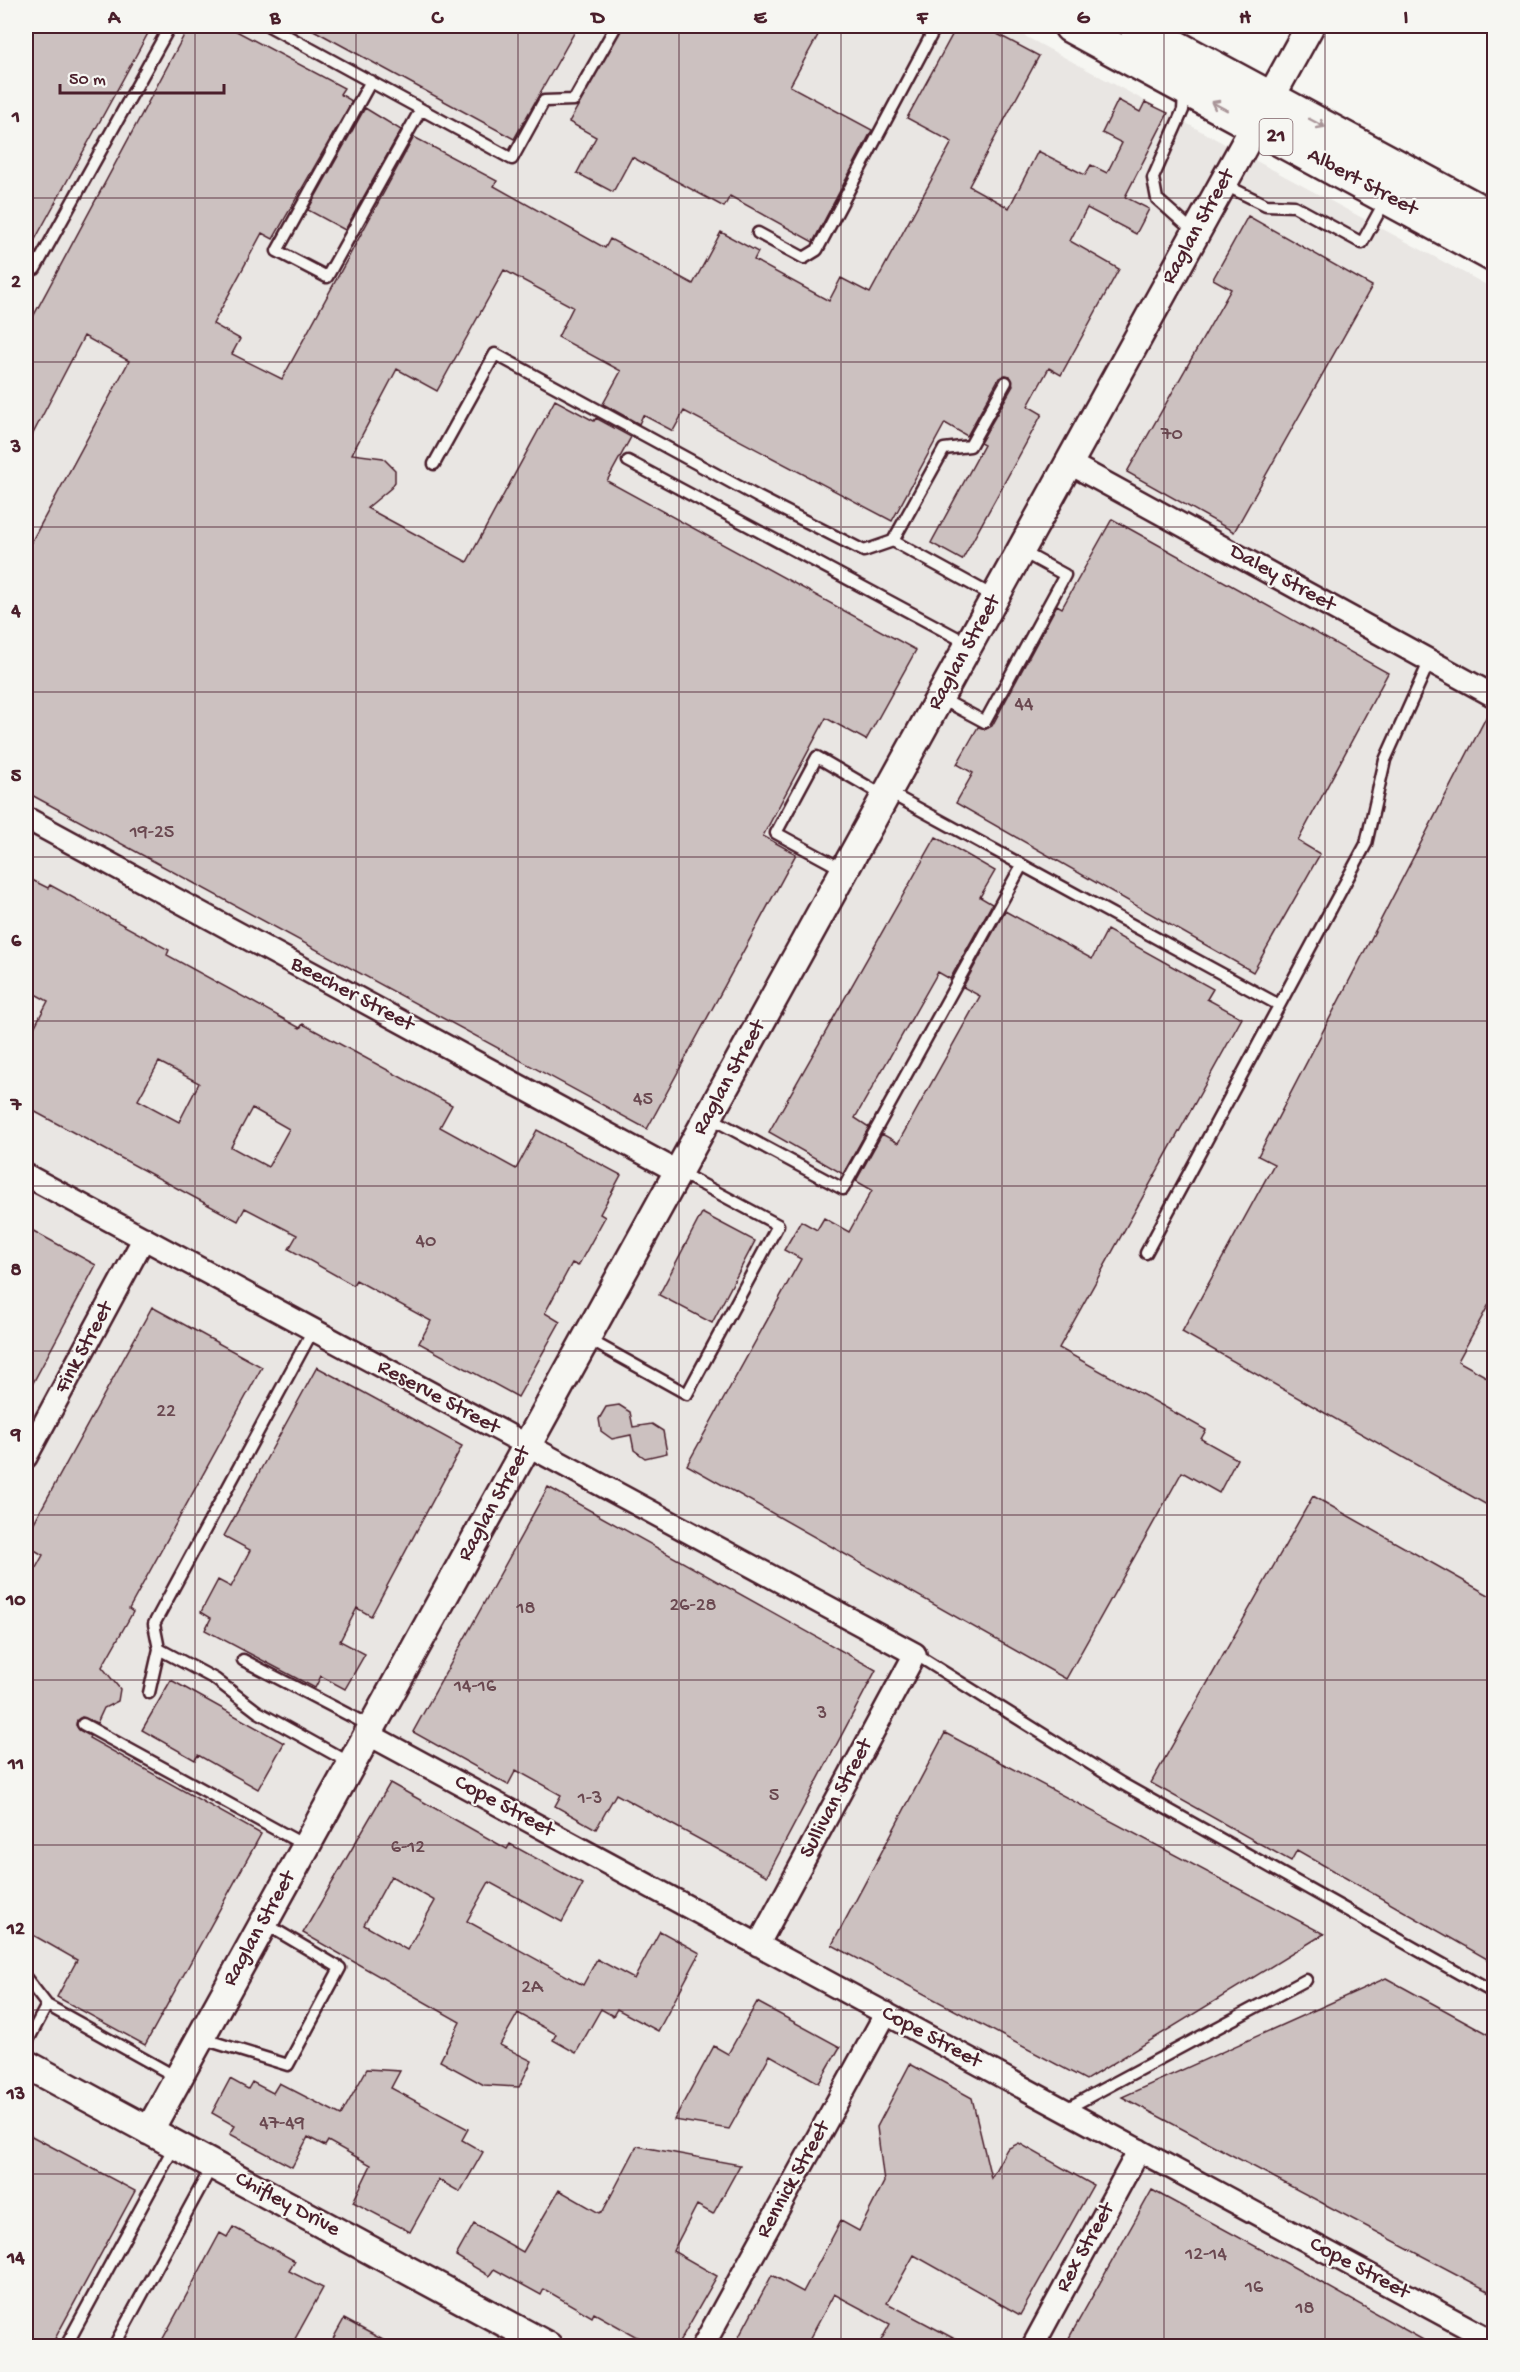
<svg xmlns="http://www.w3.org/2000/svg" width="1520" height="2372" viewBox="0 0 1520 2372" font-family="'Gochi Hand',sans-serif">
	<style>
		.built { fill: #e9e6e3 }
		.building { fill: #ccc1c0; stroke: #4a1f2b; stroke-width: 1.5; fill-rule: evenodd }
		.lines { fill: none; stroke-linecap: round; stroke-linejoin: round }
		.service-casing { stroke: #4a1f2b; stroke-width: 15 }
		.minor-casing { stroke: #4a1f2b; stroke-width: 26 }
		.tertiary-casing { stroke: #4a1f2b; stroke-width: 32 }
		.primary-casing { stroke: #4a1f2b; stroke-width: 38 }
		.service { stroke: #f6f6f2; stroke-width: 10 }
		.minor { stroke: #f6f6f2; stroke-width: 21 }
		.tertiary { stroke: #f6f6f2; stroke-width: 27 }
		.primary { stroke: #f6f6f2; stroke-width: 33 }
		.oneway { stroke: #a99598 }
		.grid { fill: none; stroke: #4a1f2b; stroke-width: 1.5; stroke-opacity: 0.55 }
		.labels { text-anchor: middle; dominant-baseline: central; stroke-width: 4.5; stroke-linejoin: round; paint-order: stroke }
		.number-label { font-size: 20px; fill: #6a4850 }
		.shield { fill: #f6f6f2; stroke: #7e6067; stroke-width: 1.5 }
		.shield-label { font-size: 21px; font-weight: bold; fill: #4a1f2b }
		.street-label { font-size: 22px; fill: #4a1f2b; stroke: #f6f6f2 }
		.neatline { fill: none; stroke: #4a1f2b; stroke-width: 2 }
		.grid-label { font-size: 20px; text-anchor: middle; font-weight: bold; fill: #4a1f2b }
	</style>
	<rect width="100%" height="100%" fill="#f6f6f2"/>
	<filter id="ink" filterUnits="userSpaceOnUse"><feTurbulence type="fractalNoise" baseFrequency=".0167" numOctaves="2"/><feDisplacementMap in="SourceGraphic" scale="12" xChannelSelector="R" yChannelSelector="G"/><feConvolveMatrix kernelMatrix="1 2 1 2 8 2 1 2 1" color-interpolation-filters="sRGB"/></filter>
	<g filter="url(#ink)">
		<path class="built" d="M26,26H1006L1494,289V2346H26Z"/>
		<path class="building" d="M26,26H152L26,256Z
			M189,26H227L344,88L340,94L352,101L273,239L262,233L213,324L240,339L232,354L282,379L414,137L497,181L494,186L605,248L610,239L693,284L721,232L758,252L754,260L829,301L841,278L870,293L952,142L907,118L957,26H982L1039,56L969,186L1009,208L1038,151L1085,175L1091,165L1107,173L1122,143L1102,133L1118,100L1140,112L1145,102L1168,113L1125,197L1149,209L1136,234L1087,208L1070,241L1119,269L1061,375L1049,368L1028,406L1042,414L962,560L931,543L984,445L980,443L1013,386L1010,376L1005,375L999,378L967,436L945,423L892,521L684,411L673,431L643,415L639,424L603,404L621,371L558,337L573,307L504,270L437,391L397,369L352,454L383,458L395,470V482L391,488L367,508L467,562L555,400L594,421L596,418L631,437L607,481L916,650L866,740L826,718L763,836L796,854L647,1129L26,792V552L129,361L84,336L26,447V330Z
			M306,26H578L514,139Z
			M623,26H823L790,86L872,130L813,242L730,196L724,207L632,157L613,192L577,173L596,137L569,122Z
			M365,108L401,130L345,230L308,210Z
			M1248,216L1372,286L1234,532L1127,472L1231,289L1213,279Z
			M1112,519L1388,673L1298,841L1320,854L1253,972L956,803L973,773L957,764L978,727L986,729L992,726L1057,605L1062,608Z
			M1491,708L1494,709V1295L1458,1361L1494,1381V1509L1182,1332L1274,1164L1258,1156Z
			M936,837L995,871L980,897L992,904L950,979L938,972L855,1118L869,1127L843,1174L769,1132Z
			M26,877L48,888L50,885L169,950L167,955L300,1028L303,1024L452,1105L440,1127L516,1169L537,1130L621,1175L600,1214L605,1217L578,1266L572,1263L545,1313L560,1322L518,1397L419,1343L431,1321L356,1280L353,1285L289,1249L297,1235L245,1208L238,1221L26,1107V1043L48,1001L26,989ZM159,1062L199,1083L179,1122L138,1100ZM252,1108L289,1129L268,1167L231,1147Z
			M1005,911L1092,959L1107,930L1213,989L1207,999L1242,1018L1059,1348L1206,1430L1201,1439L1237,1459L1219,1493L1182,1472L1066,1679L687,1465L801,1259L784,1250L801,1221L817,1230L824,1218L849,1232L872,1190L856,1181L882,1134L898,1143L980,996L963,987Z
			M702,1213L755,1241L712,1323L659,1295Z
			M26,1227L96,1265L26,1396Z
			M152,1307L262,1367L129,1609L133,1612L102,1667L120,1689L118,1701L104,1708L97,1723L82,1717L77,1720L76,1725L79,1730L90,1736L89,1738L261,1834L145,2045L57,1997L77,1960L26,1931V1586L43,1555L26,1545V1537Z
			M317,1367L462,1446L371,1616L357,1608L340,1641L365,1654L345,1689L321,1676L315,1688L205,1630L211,1618L201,1612L218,1580L231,1587L250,1550L224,1536Z
			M619,1405L630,1412L633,1427L652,1424L663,1431L667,1453L645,1458L634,1450L631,1435L612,1439L601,1431L599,1419L606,1407Z
			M548,1487L876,1670L767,1876L616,1794L596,1829L555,1806L561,1795L516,1770L508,1785L413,1732Z
			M1313,1496L1494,1598V1963L1297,1850L1291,1861L1151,1783Z
			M171,1680L284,1743L258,1789L198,1755L195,1760L142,1730Z
			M945,1733L1324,1934L1086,2080L832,1945Z
			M390,1783L507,1849L510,1844L583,1884L562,1922L489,1882L467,1921L583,1985L597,1959L634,1979L660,1931L700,1953L658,2031L617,2009L613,2016L601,2009L576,2053L553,2040L556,2034L518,2013L500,2045L532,2061L519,2087L484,2085L440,2061L460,2022L303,1933ZM391,1876L435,1901L407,1950L364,1925Z
			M1386,1978L1494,2037V2294L1122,2097Z
			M757,2002L840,2047L819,2083L770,2055L729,2129L674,2120L714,2046L728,2054Z
			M910,2064L972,2098L991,2178L1007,2149L1019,2143L1093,2185L1020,2315L914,2255L887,2303L968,2346H878L890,2324L834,2294L806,2346H734L772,2275L803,2292L841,2221L859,2231L884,2182L877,2127Z
			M367,2069L400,2071L391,2088L468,2129L462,2140L483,2152L460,2192L439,2180L410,2232L353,2202L371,2165L328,2141L325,2146L308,2137L292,2167L230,2134L235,2126L212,2113L230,2079L248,2089L252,2082L273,2093L279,2083L341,2115Z
			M26,2133L135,2191L51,2346H26Z
			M637,2146L740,2165L713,2214L697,2205L673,2251L717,2276L677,2346H653L594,2313L592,2317L544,2289L541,2295L494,2269L489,2276L456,2256L474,2224L523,2252L559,2190L599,2213L603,2211Z
			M1152,2190L1288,2264L1434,2346H1084L1069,2338Z
			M233,2227L295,2261L289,2271L323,2288L291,2346H159L220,2233L227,2237Z
			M344,2319L394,2346H329Z"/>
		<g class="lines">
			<defs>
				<path id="service" d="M269,26L512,159L544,101L574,100L616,26
					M371,81L277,251L327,277L421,109
					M1184,94L1183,110L1153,178L1157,199L1194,232
					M1223,184L1266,205L1294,206L1362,243L1385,201
					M758,233L804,258L817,250L936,26
					M35,269L170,26
					M628,461L969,644
					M434,464L495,354L758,497L864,551L893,541
					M995,597L893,541L944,449L970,446L1006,382
					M940,698L985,722L1065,575L1021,551
					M888,792L1279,1005
					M844,870L776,833L817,757L884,796
					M709,1117L843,1189L1022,865
					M1146,1253L1366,844L1385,760L1430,660
					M586,1338L687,1394L778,1225L679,1172
					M159,1649L215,1679L258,1712L352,1764
					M915,1654L1121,1783L1494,1993
					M243,1660L372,1727
					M149,1693L159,1649L154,1624L313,1330
					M83,1724L306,1846
					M26,1978L47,2005L178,2078
					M200,2038L288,2065L340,1968L264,1923
					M26,2044L47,2005
					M1064,2110L1306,1980
					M66,2346L175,2145
					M114,2346L212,2166"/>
				<path id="minor" d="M1069,463L1494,696
					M26,818L678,1172
					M26,1175L915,1654L758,1945
					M26,1457L144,1238
					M368,1734L1494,2342
					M703,2346L886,2013
					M1033,2346L1139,2150"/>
				<path id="tertiary" d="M26,2064L548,2346
					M149,2131L1310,26"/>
				<path id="primary" d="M1071,26L1494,255
					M1136,26L1494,219"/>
			</defs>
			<use href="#service" class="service-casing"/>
			<use href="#minor" class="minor-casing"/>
			<use href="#tertiary" class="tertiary-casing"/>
			<use href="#primary" class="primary-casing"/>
			<use href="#service" class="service"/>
			<use href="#minor" class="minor"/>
			<use href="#tertiary" class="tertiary"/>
			<use href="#primary" class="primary"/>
		</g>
		<defs><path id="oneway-shaft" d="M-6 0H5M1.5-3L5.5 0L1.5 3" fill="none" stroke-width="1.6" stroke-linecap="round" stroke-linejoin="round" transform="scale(1.5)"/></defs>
		<g class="oneway">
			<use href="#oneway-shaft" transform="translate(1219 106) rotate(-152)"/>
			<use href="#oneway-shaft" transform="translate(1317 123) rotate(28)"/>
		</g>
	</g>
	<path class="grid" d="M195,26V2346M356,26V2346M518,26V2346M679,26V2346M841,26V2346M1002,26V2346M1164,26V2346M1325,26V2346M26,198H1494M26,362H1494M26,527H1494M26,692H1494M26,857H1494M26,1021H1494M26,1186H1494M26,1351H1494M26,1515H1494M26,1680H1494M26,1845H1494M26,2010H1494M26,2174H1494"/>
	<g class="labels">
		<g class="number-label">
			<text x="1172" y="435">70</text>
			<text x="1024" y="705">44</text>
			<text x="152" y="833">19-25</text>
			<text x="643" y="1100">45</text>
			<text x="426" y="1242">40</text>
			<text x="166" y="1412">22</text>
			<text x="693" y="1606">26-28</text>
			<text x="526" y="1609">18</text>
			<text x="475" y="1687">14-16</text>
			<text x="822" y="1714">3</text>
			<text x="774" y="1796">5</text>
			<text x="590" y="1799">1-3</text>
			<text x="408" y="1848">6-12</text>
			<text x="532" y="1988">2A</text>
			<text x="282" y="2124">47-49</text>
			<text x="1206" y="2255">12-14</text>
			<text x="1254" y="2288">16</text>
			<text x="1305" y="2309">18</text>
		</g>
		<rect class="shield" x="1259.5" y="119" width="33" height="36" rx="4.5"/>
		<g class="shield-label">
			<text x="1276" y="137">21</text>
		</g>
		<g class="street-label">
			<text transform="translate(1362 183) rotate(28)">Albert Street</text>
			<text transform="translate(1199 227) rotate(-61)">Raglan Street</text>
			<text transform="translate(1282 579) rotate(29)">Daley Street</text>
			<text transform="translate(965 653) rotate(-61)">Raglan Street</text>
			<text transform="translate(352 995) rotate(28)">Beecher Street</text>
			<text transform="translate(730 1078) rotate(-61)">Raglan Street</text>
			<text transform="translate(85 1348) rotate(-62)">Fink Street</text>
			<text transform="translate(438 1398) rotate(28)">Reserve Street</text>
			<text transform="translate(495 1504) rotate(-61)">Raglan Street</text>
			<text transform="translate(837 1799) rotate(-62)">Sullivan Street</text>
			<text transform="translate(504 1807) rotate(28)">Cope Street</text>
			<text transform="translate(260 1929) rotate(-61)">Raglan Street</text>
			<text transform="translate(931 2038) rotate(28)">Cope Street</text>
			<text transform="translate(794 2180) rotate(-61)">Rennick Street</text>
			<text transform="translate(287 2205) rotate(28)">Chifley Drive</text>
			<text transform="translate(1086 2248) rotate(-61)">Rex Street</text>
			<text transform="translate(1359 2269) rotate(28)">Cope Street</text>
		</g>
	</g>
	<rect width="1520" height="2372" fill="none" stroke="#f6f6f2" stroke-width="66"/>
	<path d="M60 84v9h164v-9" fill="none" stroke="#4a1f2b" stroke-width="3"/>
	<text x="69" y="84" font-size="18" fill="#4a1f2b" stroke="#f6f6f2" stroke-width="4.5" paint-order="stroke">50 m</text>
	<rect x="33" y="33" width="1454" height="2306" class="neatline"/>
	<g class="grid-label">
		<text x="114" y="23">A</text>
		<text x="275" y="23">B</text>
		<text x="437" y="23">C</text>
		<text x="598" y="23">D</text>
		<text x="760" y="23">E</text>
		<text x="922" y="23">F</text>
		<text x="1083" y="23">G</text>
		<text x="1245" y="23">H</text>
		<text x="1406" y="23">I</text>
		<text x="16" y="122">1</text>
		<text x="16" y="287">2</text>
		<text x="16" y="452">3</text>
		<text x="16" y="616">4</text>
		<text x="16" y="781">5</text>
		<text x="16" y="946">6</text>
		<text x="16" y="1110">7</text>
		<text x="16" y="1275">8</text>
		<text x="16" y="1440">9</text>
		<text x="16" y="1605">10</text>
		<text x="16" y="1769">11</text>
		<text x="16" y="1934">12</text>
		<text x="16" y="2099">13</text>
		<text x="16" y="2263">14</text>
	</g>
</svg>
